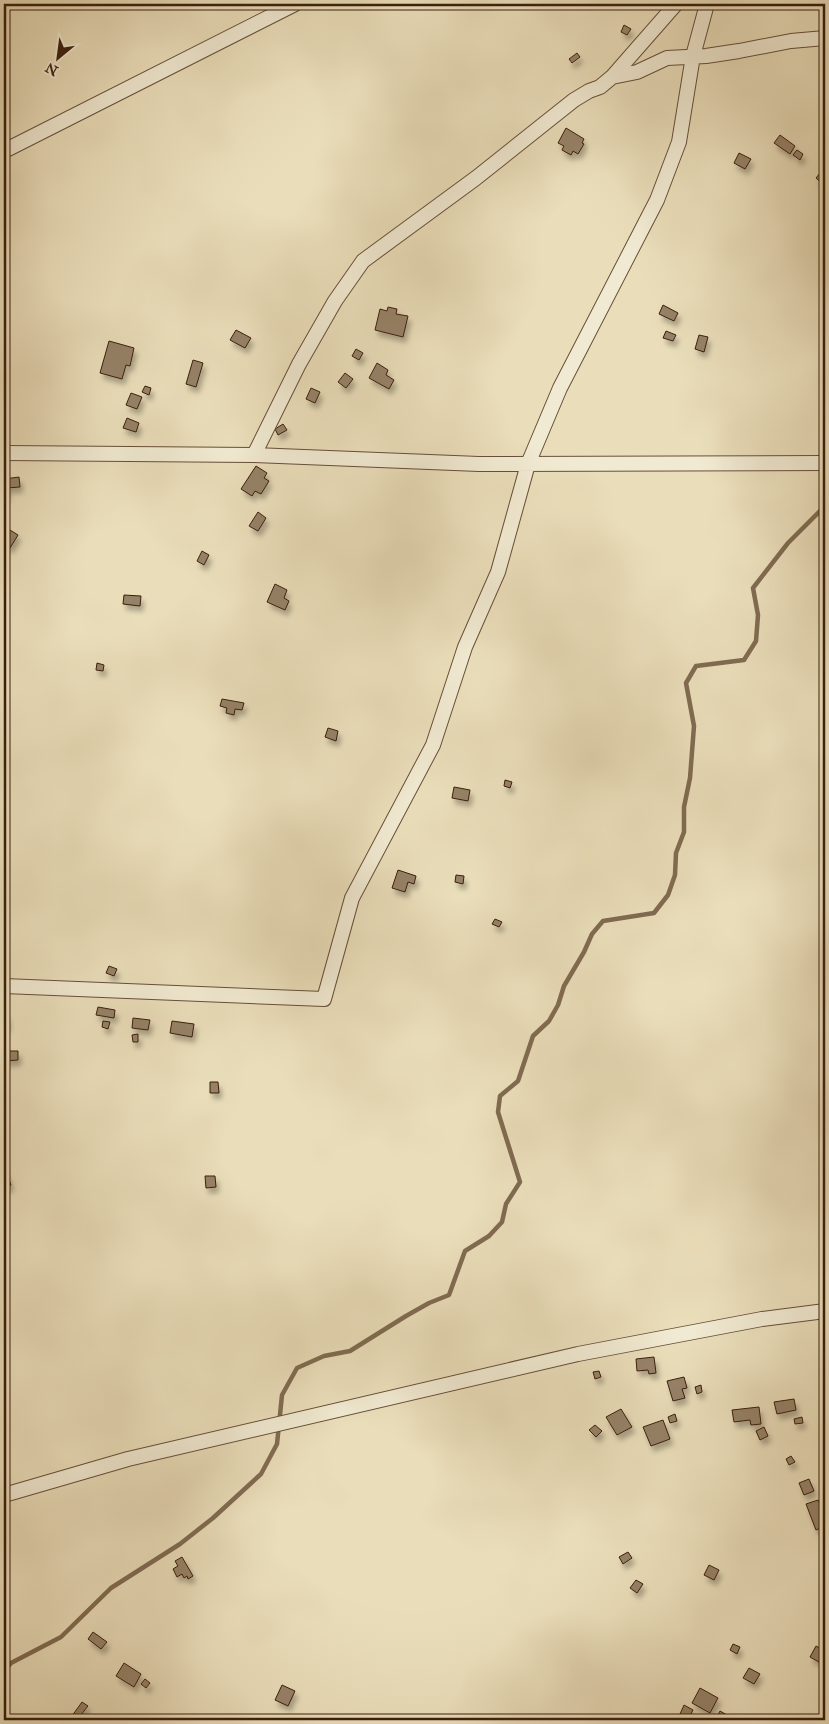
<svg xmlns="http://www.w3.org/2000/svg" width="829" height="1724" viewBox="0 0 829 1724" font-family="'IM FELL Great Primer',serif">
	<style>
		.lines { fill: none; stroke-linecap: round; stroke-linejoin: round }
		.stream { stroke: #806b51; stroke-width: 4.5 }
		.building { fill: #968267; stroke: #3a1f0d; filter: url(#shadow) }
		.minor-casing { stroke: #664f38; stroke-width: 16 }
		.minor { stroke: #f1ead2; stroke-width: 14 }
	</style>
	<defs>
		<filter id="shadow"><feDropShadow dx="3" dy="5.5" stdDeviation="2.5" flood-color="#0004"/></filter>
	</defs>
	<rect width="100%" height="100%" fill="#eadeba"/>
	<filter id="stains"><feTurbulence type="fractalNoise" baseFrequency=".004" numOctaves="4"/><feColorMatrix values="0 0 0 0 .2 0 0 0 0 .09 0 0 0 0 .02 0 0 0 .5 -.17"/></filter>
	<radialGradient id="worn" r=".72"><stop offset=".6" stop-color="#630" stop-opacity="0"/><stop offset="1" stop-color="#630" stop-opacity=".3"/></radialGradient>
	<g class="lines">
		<path class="stream" d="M4,1671L11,1663L61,1637L111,1588L180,1544L213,1518L261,1474L277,1444L282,1395L297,1368L324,1356L350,1351L406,1316L429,1303L449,1295L465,1251L489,1236L502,1222L506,1204L520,1182L498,1112L500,1096L518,1081L533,1036L549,1021L558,1005L564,986L584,952L592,934L603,921L654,913L668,895L675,875L676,853L684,832V807L690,778L694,726L686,683L696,666L744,660L756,641L758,615L753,588L788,543L825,506"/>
	</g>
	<path class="building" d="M624,25L631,29L627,35L621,32Z
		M577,53L580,57L572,63L569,59Z
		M566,128L584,139L582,143L584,144L578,154L573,151L571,155L562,150L564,146L558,143Z
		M780,135L795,146L790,154L774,143Z
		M797,150L803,154L800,160L793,155Z
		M739,153L751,159L745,169L734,163Z
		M820,173L825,178L824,185L816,178Z
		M663,305L678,313L674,321L659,314Z
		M388,307L397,309L396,314L408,316L403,337L375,330L380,309L387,311Z
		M236,330L251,338L245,348L230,340Z
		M666,331L676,335L673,341L663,338Z
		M699,335L708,337L704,352L695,349Z
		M109,341L134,348L130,366L126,365L122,379L100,373Z
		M356,349L363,353L359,360L352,356Z
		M193,360L203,363L196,387L186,384Z
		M377,363L388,370L386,375L394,380L389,389L369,378Z
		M345,373L353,379L346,388L338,382Z
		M145,386L151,388L149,395L142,392Z
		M311,388L320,392L315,403L306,399Z
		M131,393L142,397L137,409L126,405Z
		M127,418L139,423L136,432L123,428Z
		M283,424L287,430L278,435L275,429Z
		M256,466L267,473L264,478L269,481L261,494L255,491L252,496L241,489Z
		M19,477L20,487L6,488L7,496H4V479Z
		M258,512L266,518L258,531L249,526Z
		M10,530L18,535L10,548L4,544V540Z
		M202,551L209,555L204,565L197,561Z
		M275,584L287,590L284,598L289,601L285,610L267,602Z
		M124,595L141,596L140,606L123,604Z
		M97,663L104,665L103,671L96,670Z
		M222,699L244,703L242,710L235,709L234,715L226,713L227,708L220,706Z
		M328,728L338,731L336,741L325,737Z
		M505,780L512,782L510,788L504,786Z
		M454,787L470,790L468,801L452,798Z
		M398,870L416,876L414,884L408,882L405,892L392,888Z
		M456,875L464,876L463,884L455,882Z
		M495,919L502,922L499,927L492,924Z
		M109,966L117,969L114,976L106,973Z
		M98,1007L115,1010L114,1018L96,1015Z
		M4,1015H7V1027H4Z
		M133,1018L150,1020L148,1030L132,1028Z
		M103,1021L110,1022L108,1029L102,1027Z
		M172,1021L194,1024L192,1037L170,1033Z
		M138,1034V1042H133L132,1035Z
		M4,1051H18V1060L5,1061Z
		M210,1082H218L219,1093H210Z
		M6,1172L11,1185L4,1188V1173Z
		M205,1176H215L216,1187L206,1188Z
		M654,1357L656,1373L649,1374L648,1370L637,1371L636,1359Z
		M599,1371L601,1377L595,1379L593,1372Z
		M684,1377L687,1388L682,1389L685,1398L673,1401L667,1381Z
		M701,1385L702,1392L697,1394L695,1387Z
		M794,1399L796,1410L777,1414L774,1402Z
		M759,1407L761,1424L751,1425L750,1420L734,1422L732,1410Z
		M621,1409L632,1427L617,1435L606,1417Z
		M675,1414L677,1421L670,1423L668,1417Z
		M802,1417L803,1423L795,1424L794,1419Z
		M663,1420L670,1439L651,1446L643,1427Z
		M595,1425L602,1431L596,1437L589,1430Z
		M764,1427L768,1436L760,1440L756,1431Z
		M791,1456L795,1462L789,1465L786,1459Z
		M809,1479L814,1491L804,1495L799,1483Z
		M818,1500L821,1506L825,1505V1526L816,1530L806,1504Z
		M628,1552L632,1558L623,1564L619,1557Z
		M182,1557L193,1576L188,1579L187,1576L184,1578L182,1574L177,1577L173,1569L178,1566L175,1561Z
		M709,1565L719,1570L714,1580L704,1575Z
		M636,1580L643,1584L637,1593L630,1588Z
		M93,1632L107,1642L101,1649L88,1639Z
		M733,1644L740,1647L737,1654L730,1650Z
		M816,1646L825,1651L819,1662L810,1657Z
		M124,1663L141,1674L134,1687L116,1676Z
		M749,1668L760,1674L754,1684L743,1678Z
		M145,1679L150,1683L146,1688L141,1684Z
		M282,1685L295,1691L288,1706L275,1700Z
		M700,1688L718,1698L710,1713L692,1703Z
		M82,1702L88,1706L84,1711L77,1720H69Z
		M684,1705L693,1710L689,1718L680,1714Z
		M720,1711L736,1720H715Z"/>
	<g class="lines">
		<defs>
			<path id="minor" d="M612,77L676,4
				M4,151L295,4
				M4,453L254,455L479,464L825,463
				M254,455L299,364L335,301L363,261L476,178L574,100L589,91L600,87L612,77L637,72L667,58L706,56L739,51L791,41L825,38
				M4,986L324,999L352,898L433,745L465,647L498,572L528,464L560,388L657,200L679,142L693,56L707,4
				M4,1495L128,1459L578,1354L762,1319L825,1311"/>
		</defs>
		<use href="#minor" class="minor-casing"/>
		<use href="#minor" class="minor"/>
	</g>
	<rect width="829" height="1724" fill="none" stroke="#eadeba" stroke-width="20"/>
	<rect x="5" y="5" width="819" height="1714" fill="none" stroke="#3a1f0d" stroke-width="2.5"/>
	<rect x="10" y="10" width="809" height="1704" fill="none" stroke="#3a1f0d"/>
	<g transform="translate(58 58) rotate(209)" stroke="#f1ead2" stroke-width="4" paint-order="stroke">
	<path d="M0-4L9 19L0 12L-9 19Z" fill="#3a1f0d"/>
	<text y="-8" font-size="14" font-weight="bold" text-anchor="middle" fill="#3a1f0d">N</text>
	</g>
	<rect width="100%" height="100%" filter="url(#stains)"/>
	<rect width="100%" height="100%" fill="url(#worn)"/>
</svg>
